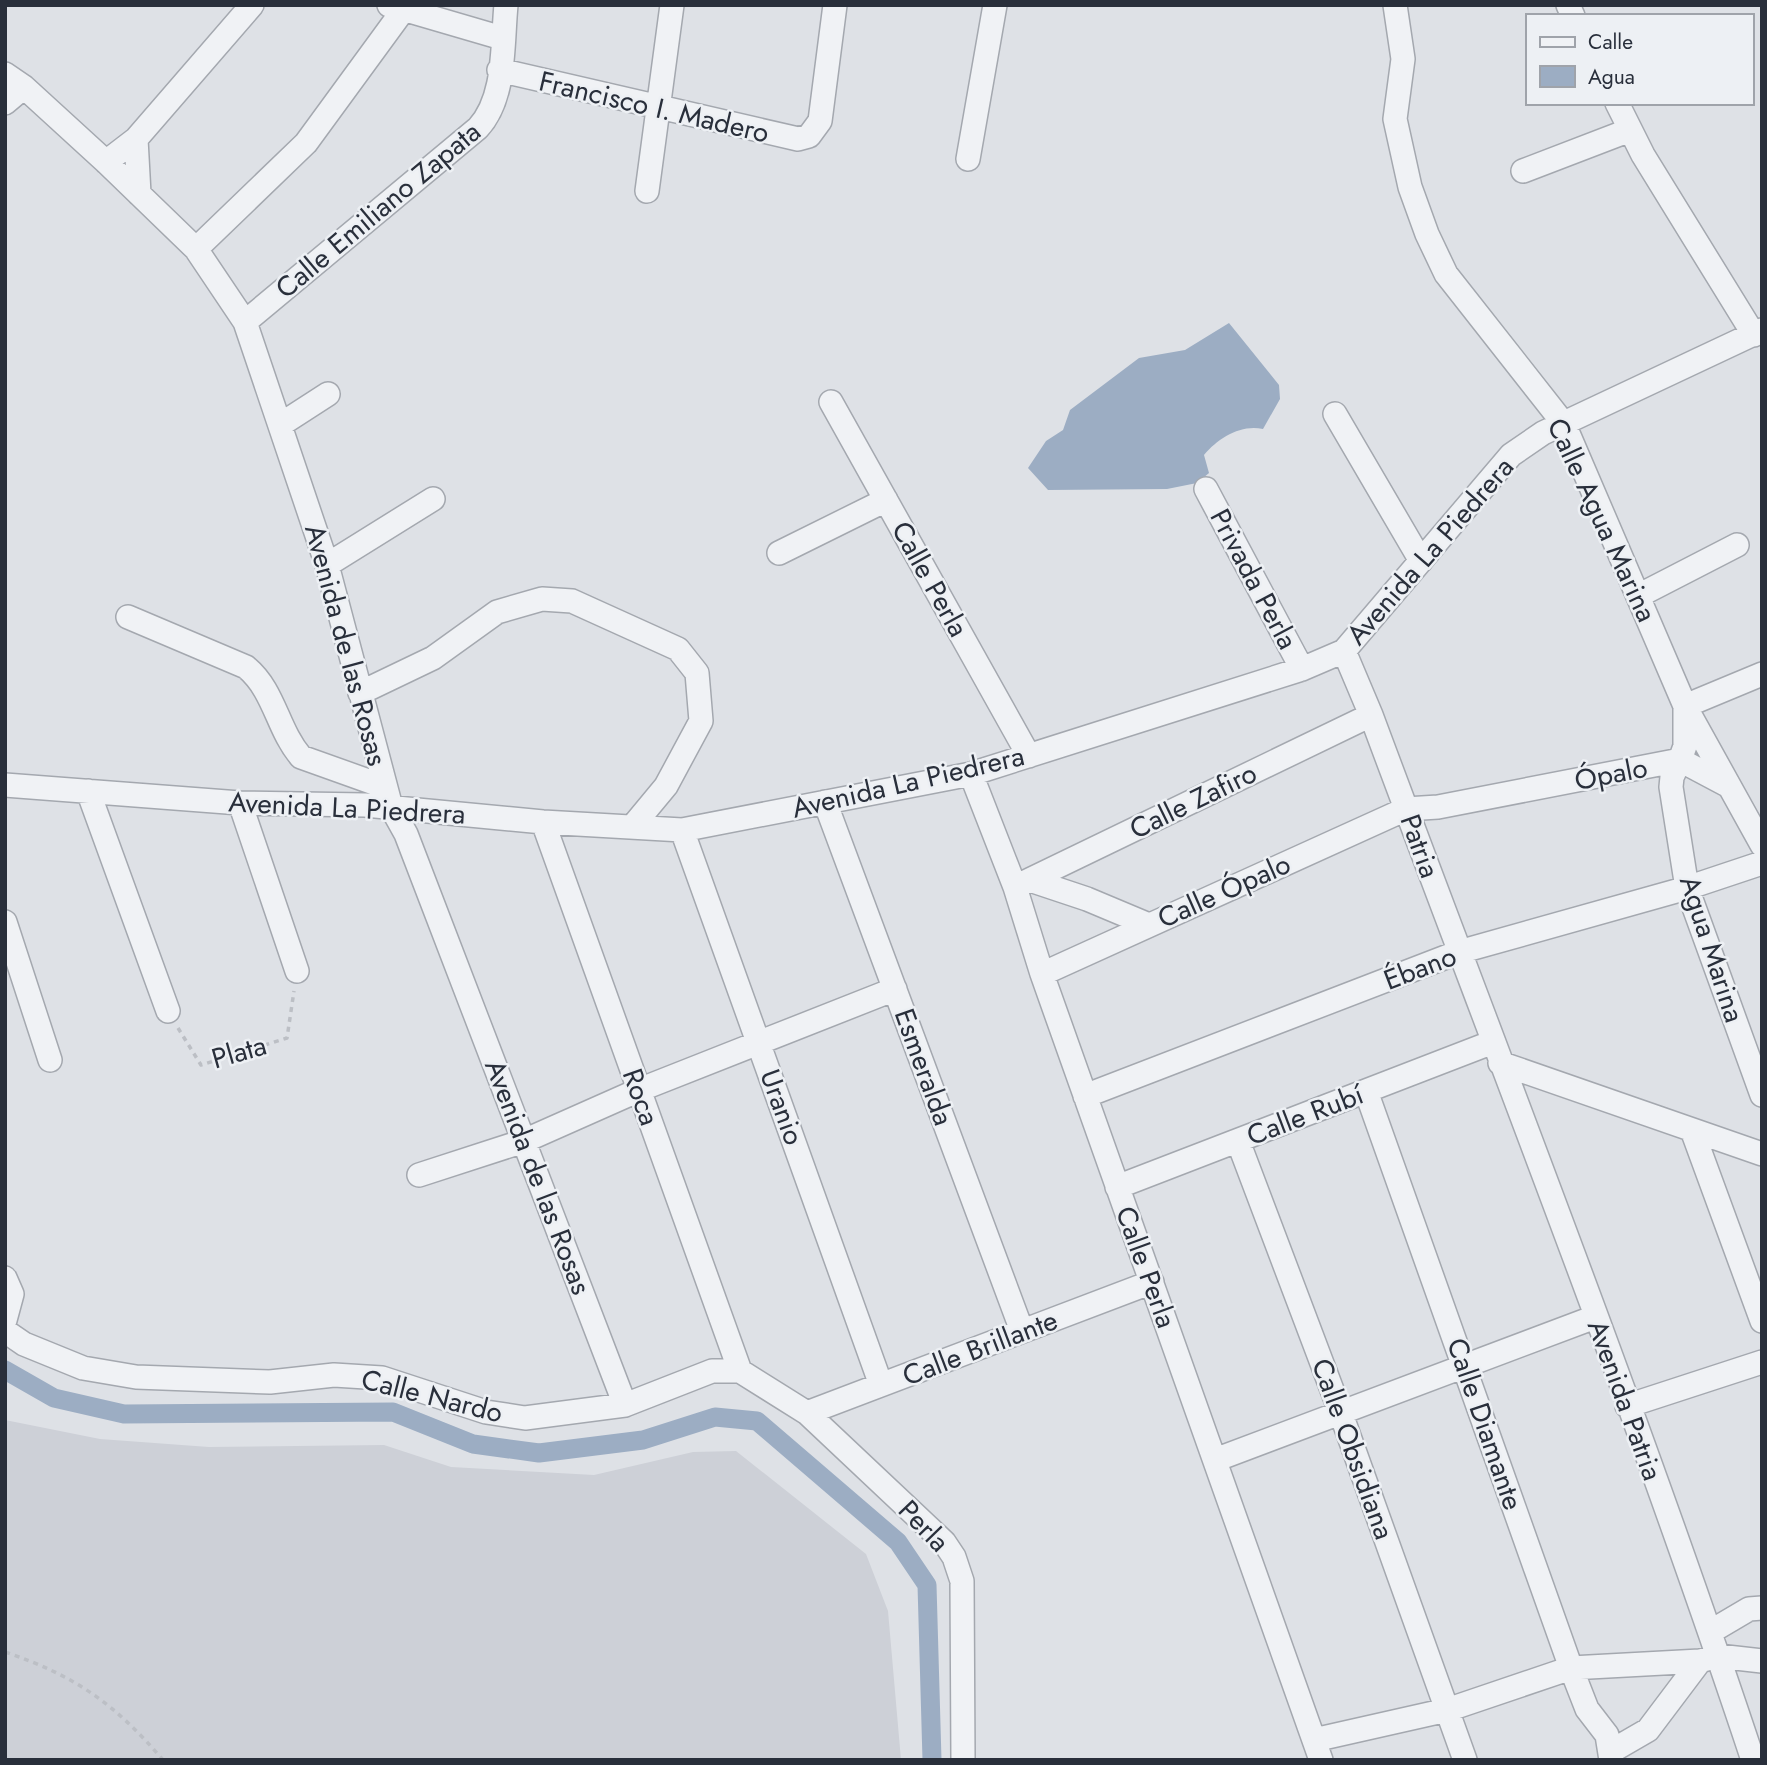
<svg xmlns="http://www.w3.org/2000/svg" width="1767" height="1765" viewBox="0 0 1767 1765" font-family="Jost,sans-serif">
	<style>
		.built { fill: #cdd0d7 }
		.water { fill: #9cadc3 }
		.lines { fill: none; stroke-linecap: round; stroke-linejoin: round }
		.canal { stroke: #9cadc3; stroke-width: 19 }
		.minor-casing { stroke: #a4a8af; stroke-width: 26 }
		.path { stroke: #bcbfc5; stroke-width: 3.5; stroke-dasharray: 5 5; stroke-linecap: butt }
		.minor { stroke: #f0f2f5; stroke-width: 23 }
		.labels { text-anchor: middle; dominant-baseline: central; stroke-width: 5; stroke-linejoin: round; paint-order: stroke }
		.street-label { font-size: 28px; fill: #292f3b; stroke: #edf0f4 }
	</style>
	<rect width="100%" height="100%" fill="#dee1e6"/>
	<path class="built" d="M5,1420L100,1439L209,1447L384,1445L451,1467L594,1475L693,1452L736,1451L866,1554L888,1611L901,1760H5Z"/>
	<path class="water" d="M1229,323L1279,385L1280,399L1263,429C1241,424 1218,438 1204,455L1209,473L1197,483L1167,489L1048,490L1028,468L1046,441L1063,430L1070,410L1139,358L1185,350Z"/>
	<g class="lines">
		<path class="canal" d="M5,1370L54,1398L124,1414L393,1412L473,1444L539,1453L643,1440L715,1417L757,1421L898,1542L927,1585L932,1760"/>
		<defs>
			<path id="minor" d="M389,5L502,38
				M1395,5L1403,59L1395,119L1410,187L1427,234L1446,274L1564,424L1685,706L1762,845
				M1568,5L1573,16
				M499,70L798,139L809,136L820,121L835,5
				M5,74L24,87L106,162L196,249L245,322L327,565L391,807L406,834L625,1405
				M5,103L24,87
				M1617,103L1643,155L1754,335
				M136,139L139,194
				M968,159L995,5
				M106,162L136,139L252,5
				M1523,171L1630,130
				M647,191L672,5
				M196,249L306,143L404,9
				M245,322L478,128C506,98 502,45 506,5
				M831,402L1029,756
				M1335,414L1421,561
				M280,425L328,394
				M1206,489L1302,669
				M779,553L886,500
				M327,565L433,499
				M1638,596L1737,545
				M128,617L246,667C275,691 277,729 301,757L385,787
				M1344,651L1371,715C1500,1062 1636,1408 1753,1760
				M360,693L433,658L497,612L542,599L572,601L678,649L697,673L701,721L666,786L632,827
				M971,774L1015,887L1042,974L1321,1760
				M5,785L240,803L365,805L543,822L682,830L971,774L1302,669L1344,651L1511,455L1543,433L1762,330
				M1729,786L1680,760L1672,777L1671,787L1687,888L1762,1095
				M88,791L168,1011
				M825,802L1022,1331
				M240,803L297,971
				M543,822L740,1371
				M682,830L881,1385
				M1030,880L1087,899L1149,925
				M1015,887L1371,715
				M5,922L50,1060
				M1042,974L1406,809L1438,807L1680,760L1685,746V706L1762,674
				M1500,1063L1762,1154
				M1366,1091L1571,1668L1587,1709L1607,1735L1611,1760
				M1085,1096L1459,952L1687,888L1762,863
				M1692,1130L1762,1321
				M1238,1141L1340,1411L1465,1760
				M419,1175L524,1141L639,1090L895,989
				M1117,1187L1493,1042
				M5,1278L12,1294L5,1320
				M5,1331L24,1344L83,1368L136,1377L270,1382L334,1375L382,1378L486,1412L525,1418L625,1405L712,1371H740L807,1413L944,1542L954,1557L962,1581L963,1760
				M1627,1406L1762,1362
				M807,1413L1152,1282
				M1215,1460L1595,1317
				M1710,1632L1749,1609L1762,1608
				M1314,1740L1447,1710L1571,1668L1700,1661L1718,1656L1762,1661
				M1610,1752L1648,1730L1700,1661"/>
		</defs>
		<use href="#minor" class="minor-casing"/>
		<path class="path" d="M178,1028L201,1065L287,1038L294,991
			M5,1652C76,1676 115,1704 163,1760"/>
		<use href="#minor" class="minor"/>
	</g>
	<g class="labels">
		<g class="street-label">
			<text transform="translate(654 107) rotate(13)">Francisco I. Madero</text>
			<text transform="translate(378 210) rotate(-40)">Calle Emiliano Zapata</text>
			<text transform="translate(1602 520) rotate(65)">Calle Agua Marina</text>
			<text transform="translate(1430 551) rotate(-49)">Avenida La Piedrera</text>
			<text transform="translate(930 579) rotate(61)">Calle Perla</text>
			<text transform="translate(1254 579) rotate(62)">Privada Perla</text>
			<text transform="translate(346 645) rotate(75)">Avenida de las Rosas</text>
			<text transform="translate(1611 774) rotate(-11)">Ópalo</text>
			<text transform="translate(908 782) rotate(-13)">Avenida La Piedrera</text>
			<text transform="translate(1193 801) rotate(-26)">Calle Zafiro</text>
			<text transform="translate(347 808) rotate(3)">Avenida La Piedrera</text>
			<text transform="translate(1420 846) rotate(70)">Patria</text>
			<text transform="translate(1224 891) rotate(-24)">Calle Ópalo</text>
			<text transform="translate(1712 949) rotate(72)">Agua Marina</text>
			<text transform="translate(1420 968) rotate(-21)">Ébano</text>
			<text transform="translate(239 1052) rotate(-16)">Plata</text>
			<text transform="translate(924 1067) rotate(70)">Esmeralda</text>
			<text transform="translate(641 1097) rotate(70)">Roca</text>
			<text transform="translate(782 1107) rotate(70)">Uranio</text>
			<text transform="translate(1305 1115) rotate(-21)">Calle Rubí</text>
			<text transform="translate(538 1177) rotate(69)">Avenida de las Rosas</text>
			<text transform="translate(1146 1267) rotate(70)">Calle Perla</text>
			<text transform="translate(980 1348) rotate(-21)">Calle Brillante</text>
			<text transform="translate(432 1396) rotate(14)">Calle Nardo</text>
			<text transform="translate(1625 1400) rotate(70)">Avenida Patria</text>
			<text transform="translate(1485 1424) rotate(71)">Calle Diamante</text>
			<text transform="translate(1353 1449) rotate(70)">Calle Obsidiana</text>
			<text transform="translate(924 1526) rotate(46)">Perla</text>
		</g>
	</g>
	<rect width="1767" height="1765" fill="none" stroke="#292f3b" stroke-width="14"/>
	<rect x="1526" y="14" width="228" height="91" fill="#edf0f4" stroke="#9fa3aa" stroke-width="2"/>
	<rect x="1540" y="37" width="35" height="10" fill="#f0f2f5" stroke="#9fa3aa" stroke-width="2"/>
	<text x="1588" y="49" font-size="21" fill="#292f3b">Calle</text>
	<rect x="1540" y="66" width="35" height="21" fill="#9cadc3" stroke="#9fa3aa" stroke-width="2"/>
	<text x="1588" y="84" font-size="21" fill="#292f3b">Agua</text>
</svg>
